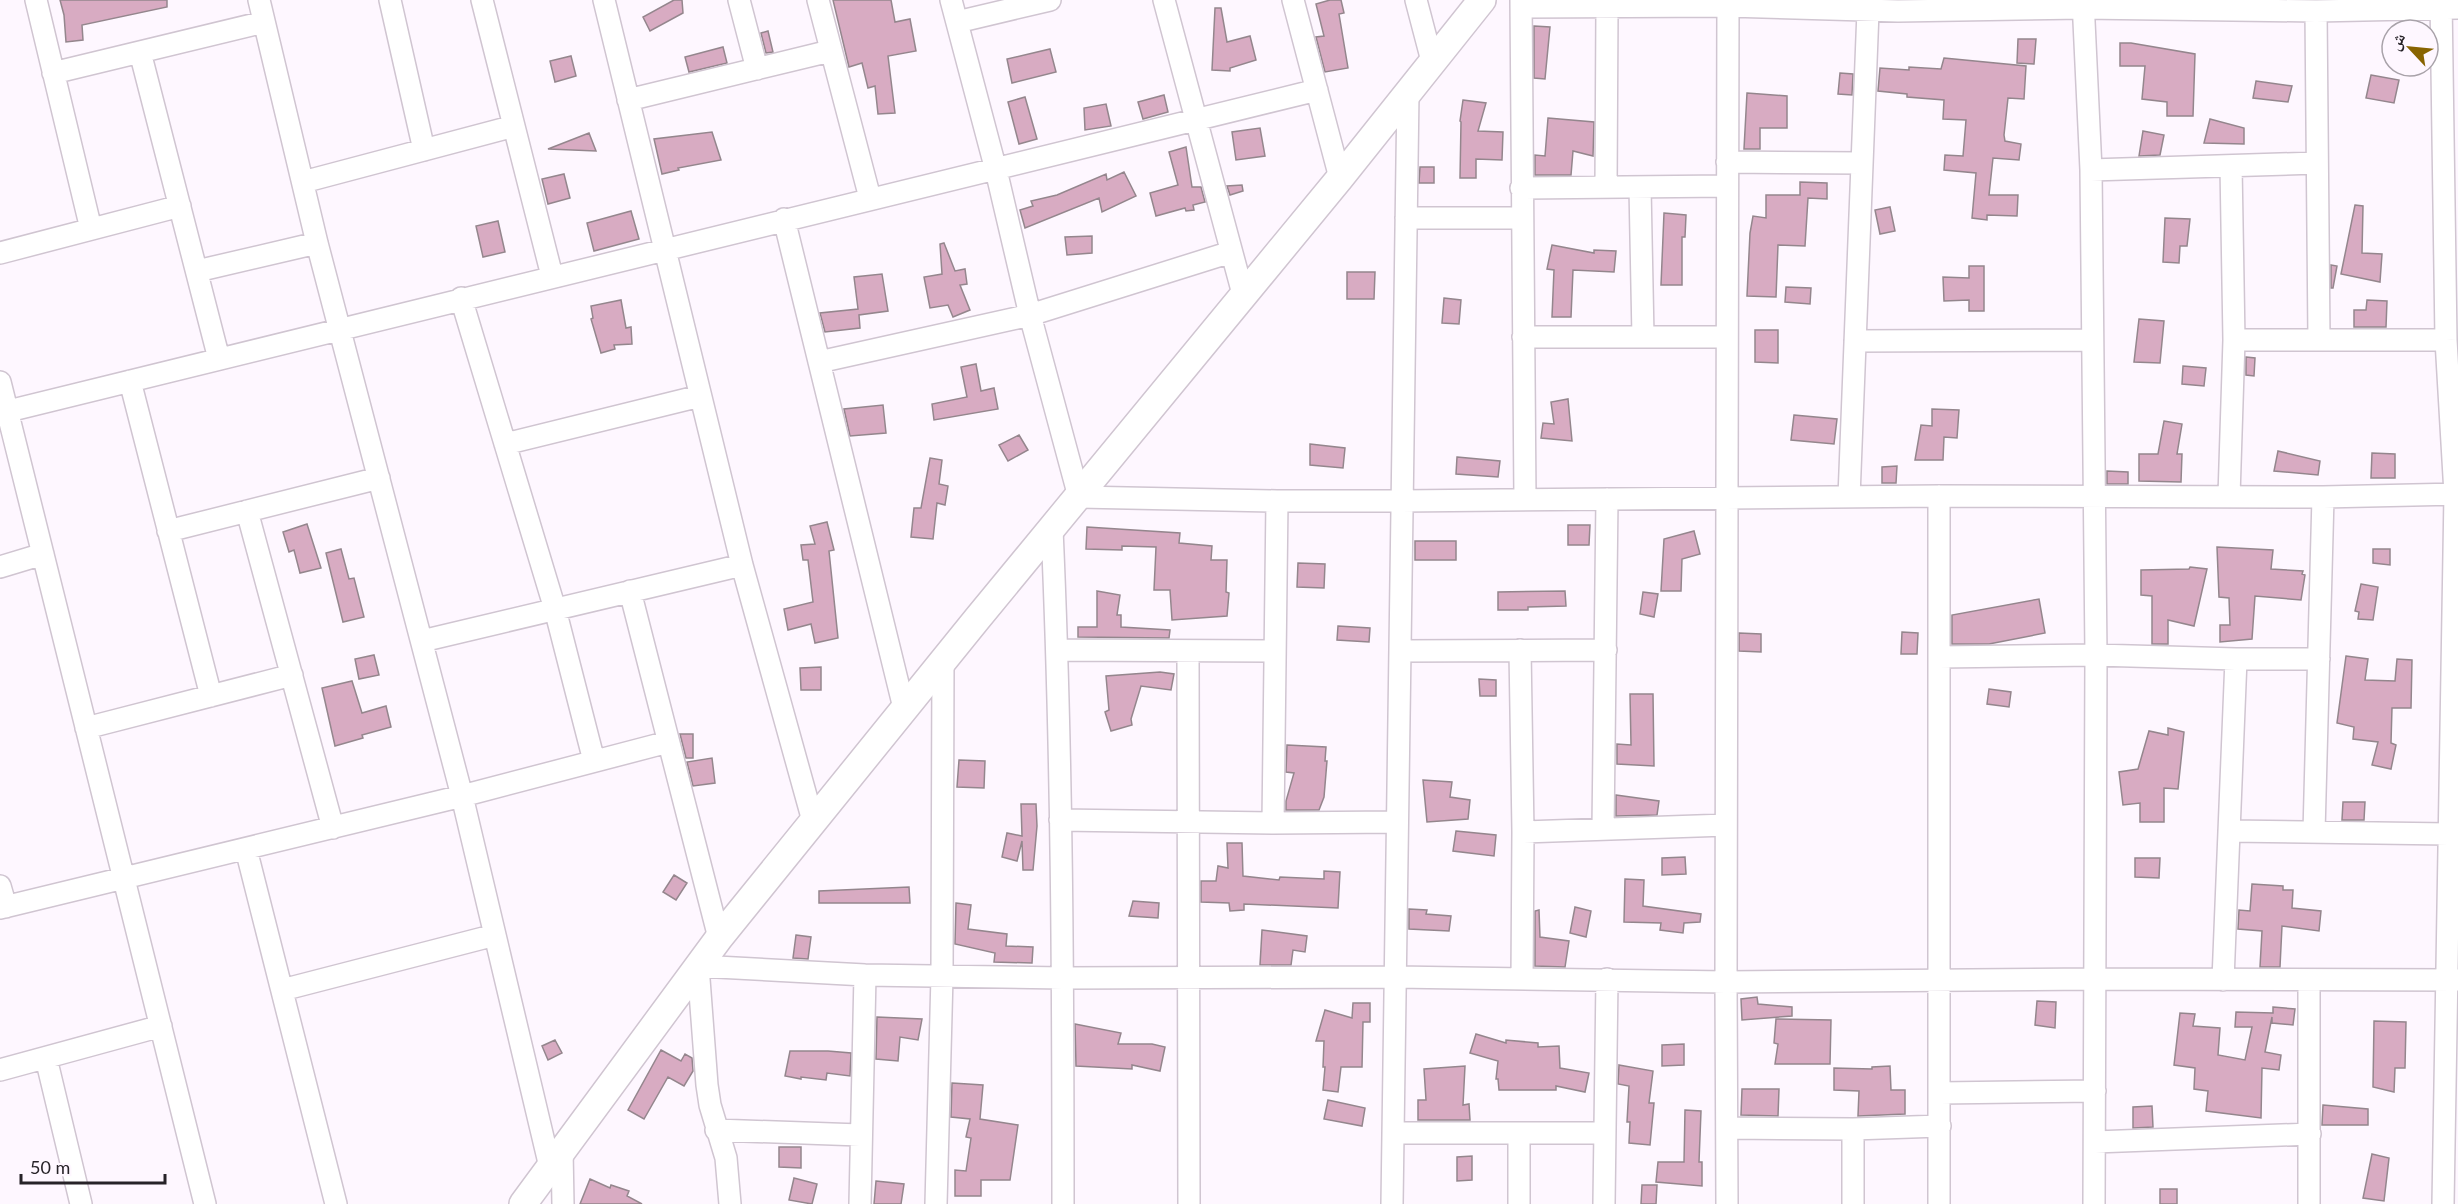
<svg xmlns="http://www.w3.org/2000/svg" width="2458" height="1204" viewBox="0 0 2458 1204" font-family="Lato,'Noto Naskh Arabic',sans-serif">
	<style>
		.building { fill: #d8abc2; stroke: #94868d; stroke-width: 1.5 }
		.lines { fill: none; stroke-linecap: round; stroke-linejoin: round }
		.minor-casing { stroke: #d0c5d1; stroke-width: 24 }
		.tertiary-casing { stroke: #d0c5d1; stroke-width: 30 }
		.minor { stroke: #fff; stroke-width: 21 }
		.tertiary { stroke: #fff; stroke-width: 27 }
	</style>
	<rect width="100%" height="100%" fill="#fef7ff"/>
	<path class="building" d="M60,0H167V7L82,25L83,40L66,42L64,15Z
		M674,0H682L683,13L650,31L643,17Z
		M833,0H891L895,22L910,19L916,51L888,56L895,113L878,114L875,86L868,88L862,63L849,67Z
		M1330,0H1341L1344,13L1339,14L1348,68L1325,72L1316,37L1324,36L1316,4Z
		M1215,8H1221L1227,42L1250,36L1256,60L1230,68V71L1212,70Z
		M1534,26L1550,27L1545,79L1534,78Z
		M768,31L773,52L766,53L761,33Z
		M2018,39H2036L2034,64L2017,63Z
		M2120,43H2131L2195,54L2193,116H2167V102L2142,99L2145,66H2120Z
		M723,47L727,63L689,72L685,57Z
		M1050,49L1056,72L1012,83L1007,59Z
		M571,56L576,76L555,82L550,61Z
		M1944,58L2026,66L2024,99L2008,98L2004,135L2005,141L2021,144L2019,160L1993,158L1989,195H2018L2017,216L1987,215V220L1972,218L1976,173L1944,170L1945,155L1963,156L1966,120L1943,119L1944,100L1907,97V94L1878,91L1880,68L1909,70V67L1941,69Z
		M1840,73L1853,74L1852,95L1838,94Z
		M2371,75L2399,80L2394,103L2366,98Z
		M2256,81L2292,86L2288,102L2253,98Z
		M1747,93L1787,96V128H1760V149H1744Z
		M1164,95L1168,112L1143,119L1138,102Z
		M1025,97L1037,139L1019,144L1008,102Z
		M1463,100L1486,103L1478,131L1503,132L1502,160L1476,159V178H1460L1461,122L1460,121Z
		M1106,104L1111,126L1085,130L1084,108Z
		M1548,118L1594,122L1593,156L1573,151L1571,175H1535V155L1545,156Z
		M2210,119L2244,128V144L2204,143Z
		M1260,128L1265,156L1236,160L1232,132Z
		M2143,131L2164,135L2160,155L2139,156Z
		M712,132L721,160L678,168L679,170L662,174L654,139Z
		M589,133L596,151L548,149Z
		M1186,147L1192,187H1201L1205,202L1193,205L1194,210L1186,211L1185,208L1156,216L1150,193L1178,185L1169,152Z
		M1420,167H1434V183H1419Z
		M1124,172L1136,196L1102,212L1099,198L1025,228L1020,210L1033,206L1031,201L1057,195L1106,174L1107,180Z
		M564,174L570,198L548,204L542,179Z
		M1800,182L1827,183V199L1808,198L1805,246L1778,245L1776,297L1747,296L1750,233L1753,216L1766,218V195H1800Z
		M1242,185L1243,191L1230,195L1227,186Z
		M2355,205L2363,206L2362,253L2382,254L2380,282L2341,274Z
		M1890,207L1895,231L1880,234L1875,210Z
		M631,211L639,239L594,251L587,223Z
		M1664,213L1686,215L1685,237H1682V285H1661Z
		M2165,218L2190,219L2187,246H2180L2179,263L2163,262Z
		M498,221L505,252L483,257L476,226Z
		M1092,236V253L1067,255L1065,237Z
		M944,243L955,271L965,269L967,284L960,285L970,310L953,317L948,305L930,308L924,277L942,274L940,244Z
		M1552,245L1594,253V250L1616,251L1614,272L1573,270L1571,317H1552L1554,270L1547,269Z
		M2331,265L2337,266L2333,288H2331Z
		M1969,266H1984V311H1969V300L1944,301L1943,277L1969,278Z
		M1347,272H1375L1374,299H1347Z
		M882,274L888,311L859,315L860,328L825,332L820,313L858,309L854,277Z
		M1786,287L1811,288L1810,304L1785,302Z
		M1444,298L1461,300L1459,324L1442,323Z
		M621,300L626,328L631,327L632,344L614,345L615,349L601,353L591,319L593,318L591,306Z
		M2367,300L2387,301L2386,327H2354V310H2366Z
		M2139,319L2164,321L2160,363L2134,362Z
		M1755,330H1778V363L1755,362Z
		M2246,357L2255,358L2254,376L2246,375Z
		M976,364L981,391L994,388L998,409L934,420L932,404L967,397L961,367Z
		M2183,366L2206,368L2204,386L2182,384Z
		M1568,399L1572,441L1541,438L1543,423L1554,424L1551,402Z
		M883,405L886,433L850,436L844,409Z
		M1932,409L1959,410L1957,438L1944,437L1943,460H1915L1921,425L1932,426Z
		M1794,415L1837,419L1834,444L1791,440Z
		M2164,421L2182,424L2177,454H2182L2181,482L2139,481V454H2158Z
		M1019,435L1028,450L1008,461L999,445Z
		M1310,444L1345,448L1343,468L1310,465Z
		M2278,451L2320,461L2318,475L2274,471Z
		M2372,453L2395,454V478H2371Z
		M1457,457L1500,461L1498,477L1456,474Z
		M930,458L942,460L939,484L948,486L945,505L937,503L933,539L911,537L914,508H921Z
		M1897,466L1896,483H1882V467Z
		M2107,471L2128,472V484H2107Z
		M827,522L834,550L829,551L838,638L815,643L811,624L788,630L784,609L813,602L808,560H803L801,545L815,544L810,526Z
		M307,524L321,568L300,573L294,550L289,552L283,532Z
		M1568,525H1590L1589,545H1568Z
		M1087,527L1180,533L1179,543L1212,546L1211,560H1227L1226,592L1229,593L1227,616L1172,620L1170,590H1154L1156,547L1122,546V550L1086,549Z
		M1694,531L1700,554L1682,559L1681,591H1661L1664,539Z
		M1415,541H1456V560H1415Z
		M2217,547L2273,550L2271,569L2303,571L2302,574L2305,575L2301,600L2255,596L2252,639L2220,642V625H2230L2229,598L2219,597Z
		M341,549L349,579L354,578L364,617L343,622L326,553Z
		M2373,549H2390V565L2373,563Z
		M1298,563L1325,564L1324,588L1297,587Z
		M2190,567L2207,569L2194,626L2168,620V644H2152V596L2141,595V570L2189,569Z
		M2361,584L2378,587L2373,620L2358,619L2359,612L2355,611Z
		M1097,591L1120,595L1117,615H1121V627L1170,630L1169,638L1078,637V627H1097Z
		M1565,591L1566,606L1528,607V610H1498V592Z
		M1643,592L1658,594L1654,617L1640,614Z
		M2039,599L2045,633L1989,644H1952V615Z
		M1338,626L1370,628L1369,642L1337,640Z
		M1902,632L1918,633L1917,654H1901Z
		M1739,633L1761,634V652L1739,651Z
		M374,655L379,675L359,679L355,659Z
		M2346,656L2368,659L2365,680L2395,681L2397,659L2412,660L2411,708H2392L2391,743L2396,745L2391,769L2372,765L2378,742L2353,739L2354,727L2337,723Z
		M821,667V690H801L800,668Z
		M1160,672L1174,674L1171,690L1141,686L1131,719L1132,725L1111,731L1105,712L1109,710L1106,676Z
		M1479,679L1496,680V696H1480Z
		M352,681L362,713L386,706L391,727L362,735L363,738L335,746L322,688Z
		M1989,689L2011,692L2009,707L1987,704Z
		M1630,694H1653L1654,766L1617,764V744L1631,745Z
		M2168,728L2184,732L2178,789L2164,788V822H2140V803L2123,805L2119,772L2138,769L2149,731L2168,735Z
		M680,734H693V758H686Z
		M1287,745L1326,747L1325,761H1327L1324,797L1319,810H1286V801L1294,773L1286,772Z
		M712,758L715,783L693,786L687,762Z
		M959,760L985,761L984,788L957,787Z
		M1423,780L1452,782L1450,797L1470,800L1468,819L1427,822Z
		M1616,795L1659,801L1657,815L1616,816Z
		M2343,802H2365L2364,820H2342Z
		M1021,804H1036L1037,826L1033,870H1023L1022,841L1017,861L1002,857L1007,833L1022,836Z
		M1456,831L1496,835L1494,856L1453,851Z
		M1227,843H1242L1243,876L1279,880L1280,877L1324,879V871L1340,872L1338,908L1244,904V910L1230,911L1229,903L1201,902V881H1216L1218,866L1228,868Z
		M1685,857L1686,874L1662,875V858Z
		M2135,858H2160L2159,878L2135,877Z
		M674,875L687,883L676,900L663,892Z
		M1625,879L1644,880L1643,906L1701,914L1700,922L1684,923L1683,933L1660,930L1661,923L1624,922Z
		M2252,884L2283,886V890H2293L2292,908L2321,911L2319,931L2282,926L2280,967H2260L2262,931L2238,929L2239,910L2250,911Z
		M909,887L910,903H819V891Z
		M1133,901L1159,903L1158,918L1129,916Z
		M956,903L971,905L968,929L1007,934L1006,946L1033,947L1032,963L994,962L995,953L955,944Z
		M1575,907L1591,911L1586,937L1570,933Z
		M1409,909L1427,910L1426,914L1451,916L1449,931L1409,929Z
		M1539,910L1540,937L1569,941L1565,967L1535,966V911Z
		M1262,930L1307,936L1305,952L1293,950L1291,965H1260Z
		M796,935L811,937L808,959L793,958Z
		M1757,997L1758,1004L1792,1007V1016L1742,1020L1741,999Z
		M2037,1001L2056,1002L2055,1028L2035,1025Z
		M1353,1003H1370V1022H1363L1362,1067H1341L1338,1092L1323,1090L1325,1067H1323L1324,1041H1316L1325,1010L1352,1018Z
		M2273,1007L2295,1009L2293,1025L2272,1023V1017L2265,1052L2281,1055L2279,1070L2262,1068L2261,1118L2206,1111L2208,1091L2194,1089L2195,1068L2174,1065L2180,1013L2195,1014L2193,1026L2220,1028L2218,1055L2245,1060L2252,1027H2235L2236,1012L2273,1013Z
		M877,1017L922,1019L918,1040L900,1037L898,1061L876,1059Z
		M1776,1019L1831,1020L1830,1064H1775L1778,1044L1774,1043Z
		M2374,1021L2406,1022L2405,1068H2395L2394,1092L2373,1087Z
		M1075,1024L1121,1033L1118,1044H1152L1165,1047L1160,1071L1132,1065V1069L1076,1066Z
		M1476,1034L1506,1043V1040L1538,1043V1047L1559,1046L1560,1068L1589,1073L1585,1092L1556,1086V1090H1499L1498,1079H1496L1498,1061L1470,1053Z
		M555,1040L562,1053L548,1060L542,1046Z
		M1684,1044V1065L1662,1066V1045Z
		M661,1050L681,1061L685,1054L692,1058L693,1071L684,1086L668,1077L644,1119L628,1110Z
		M790,1051H828L851,1053L850,1076L827,1073L826,1080L801,1077V1079L785,1076Z
		M1619,1065L1653,1071L1649,1103H1654L1650,1145L1629,1143L1630,1122H1627L1629,1086L1618,1084Z
		M1465,1066L1463,1105L1469,1104L1470,1120H1418V1100H1426L1424,1069Z
		M1890,1066L1891,1090H1905V1114L1858,1116L1859,1091L1834,1090V1068L1872,1069V1067Z
		M952,1083L983,1085L980,1119L1018,1125L1010,1180H981V1196H955V1170L966,1171L971,1138L966,1137L970,1119L951,1117Z
		M1742,1089H1779L1778,1116L1741,1115Z
		M1328,1100L1365,1108L1362,1126L1324,1119Z
		M2323,1105L2368,1109V1125H2322Z
		M2152,1106L2153,1127L2133,1128V1107Z
		M1685,1110L1701,1111L1699,1162H1702V1186L1656,1182L1658,1162H1684Z
		M779,1147H801V1168L779,1167Z
		M2372,1154L2389,1158L2384,1201L2363,1198Z
		M1472,1156V1180L1457,1181V1157Z
		M794,1178L817,1184L812,1204L789,1200Z
		M590,1179L610,1188L611,1185L629,1191L627,1196L642,1204H580Z
		M876,1181L904,1184L901,1204H874Z
		M1642,1185H1657L1656,1204H1641Z
		M2160,1189H2177V1204H2160Z"/>
	<g class="lines">
		<defs>
			<path id="minor" d="M36,0L91,229
				M259,0L317,243L462,796L550,1167
				M390,0L424,150
				M482,0L552,276
				M604,0L742,565L813,821
				M739,0L757,69
				M818,0L870,198
				M951,0L996,170L1030,315L1079,497L1277,501H1401L1939,496L2323,497L2458,494
				M1164,0L1243,294
				M1293,0L1340,178
				M1416,0L1432,61
				M1521,0L1525,499
				M2083,0L2091,170L2096,655L2094,1204
				M2441,0L2446,340L2455,494L2443,1204
				M1521,7L1728,6L1898,11L2083,8L2316,11L2458,8
				M2316,11L2319,340
				M957,22L1050,0
				M140,52L219,359
				M53,73L264,22
				M628,100L830,51
				M1727,162L1862,163
				M2091,170L2316,163
				M303,182L514,126
				M1606,187L1607,8
				M1640,187L1643,337
				M1521,188L1727,186
				M1406,218H1522
				M784,219L904,708
				M0,253L180,206
				M197,271L317,243
				M461,298L555,609L594,761
				M1523,337H1727
				M2234,340H2446
				M1855,341L2092,340
				M819,362L1030,315L1231,252
				M130,381L211,696
				M0,382L205,1204
				M0,413L1317,90
				M505,444L700,396
				M1939,496V1204
				M2229,496L2234,340L2231,166
				M1849,497L1868,11
				M247,511L333,828
				M1052,529C1062,754 1063,979 1063,1204
				M168,531L379,478
				M0,567L43,554
				M630,591L719,938
				M422,641L742,565
				M1057,650L1275,651
				M1520,650L1523,832L1522,979
				M1400,651L1606,650
				M1188,652L1189,1204
				M1939,657L2096,655L2236,659H2319
				M86,728L292,675
				M1060,820L1273,823L1397,822
				M1273,823L1277,501
				M1603,829L1607,499
				M2229,831L2449,834
				M1523,832L1726,825
				M2314,832L2323,497
				M246,849L336,1204
				M0,886L6,907
				M0,908L462,796L668,742
				M2223,980L2236,659
				M2309,980V1204
				M282,990L495,935
				M46,1058L81,1204
				M0,1070L161,1026
				M1940,1093L2095,1091
				M1727,1128L1853,1129L1940,1126
				M716,1130L860,1135
				M1393,1133H1604
				M2095,1142L2310,1134
				M562,1150L563,1204
				M730,1204L726,1158L710,1105L707,1085L698,966L865,975L1063,978L1396,977L1726,982L2096,979L2458,980
				M860,1204L865,975
				M936,1204L942,976L943,660
				M1392,1204L1408,93
				M1519,1204V1133
				M1604,1204L1607,979
				M1727,1204L1726,982L1728,0
				M1853,1204V1129"/>
			<path id="tertiary" d="M523,1204L719,938L977,619L1340,178L1482,0"/>
		</defs>
		<use href="#minor" class="minor-casing"/>
		<use href="#tertiary" class="tertiary-casing"/>
		<use href="#minor" class="minor"/>
		<use href="#tertiary" class="tertiary"/>
	</g>
	<g transform="translate(2410 48) rotate(296)"><circle r="28" fill="#fef7ff" stroke="#a8a2a9" stroke-width="1.5"/>
	<path d="M0-4.5L10 22L0 15L-10 22Z" fill="#886401"/>
	<text y="-9" font-size="16" font-weight="bold" text-anchor="middle" fill="#272328">ش</text>
	</g>
	<path d="M21 1174v9h144v-9" fill="none" stroke="#272328" stroke-width="3"/>
	<text x="30" y="1174" font-size="18" fill="#272328" stroke="#fef7ff" stroke-width="4.5" paint-order="stroke">50 m</text>
</svg>
